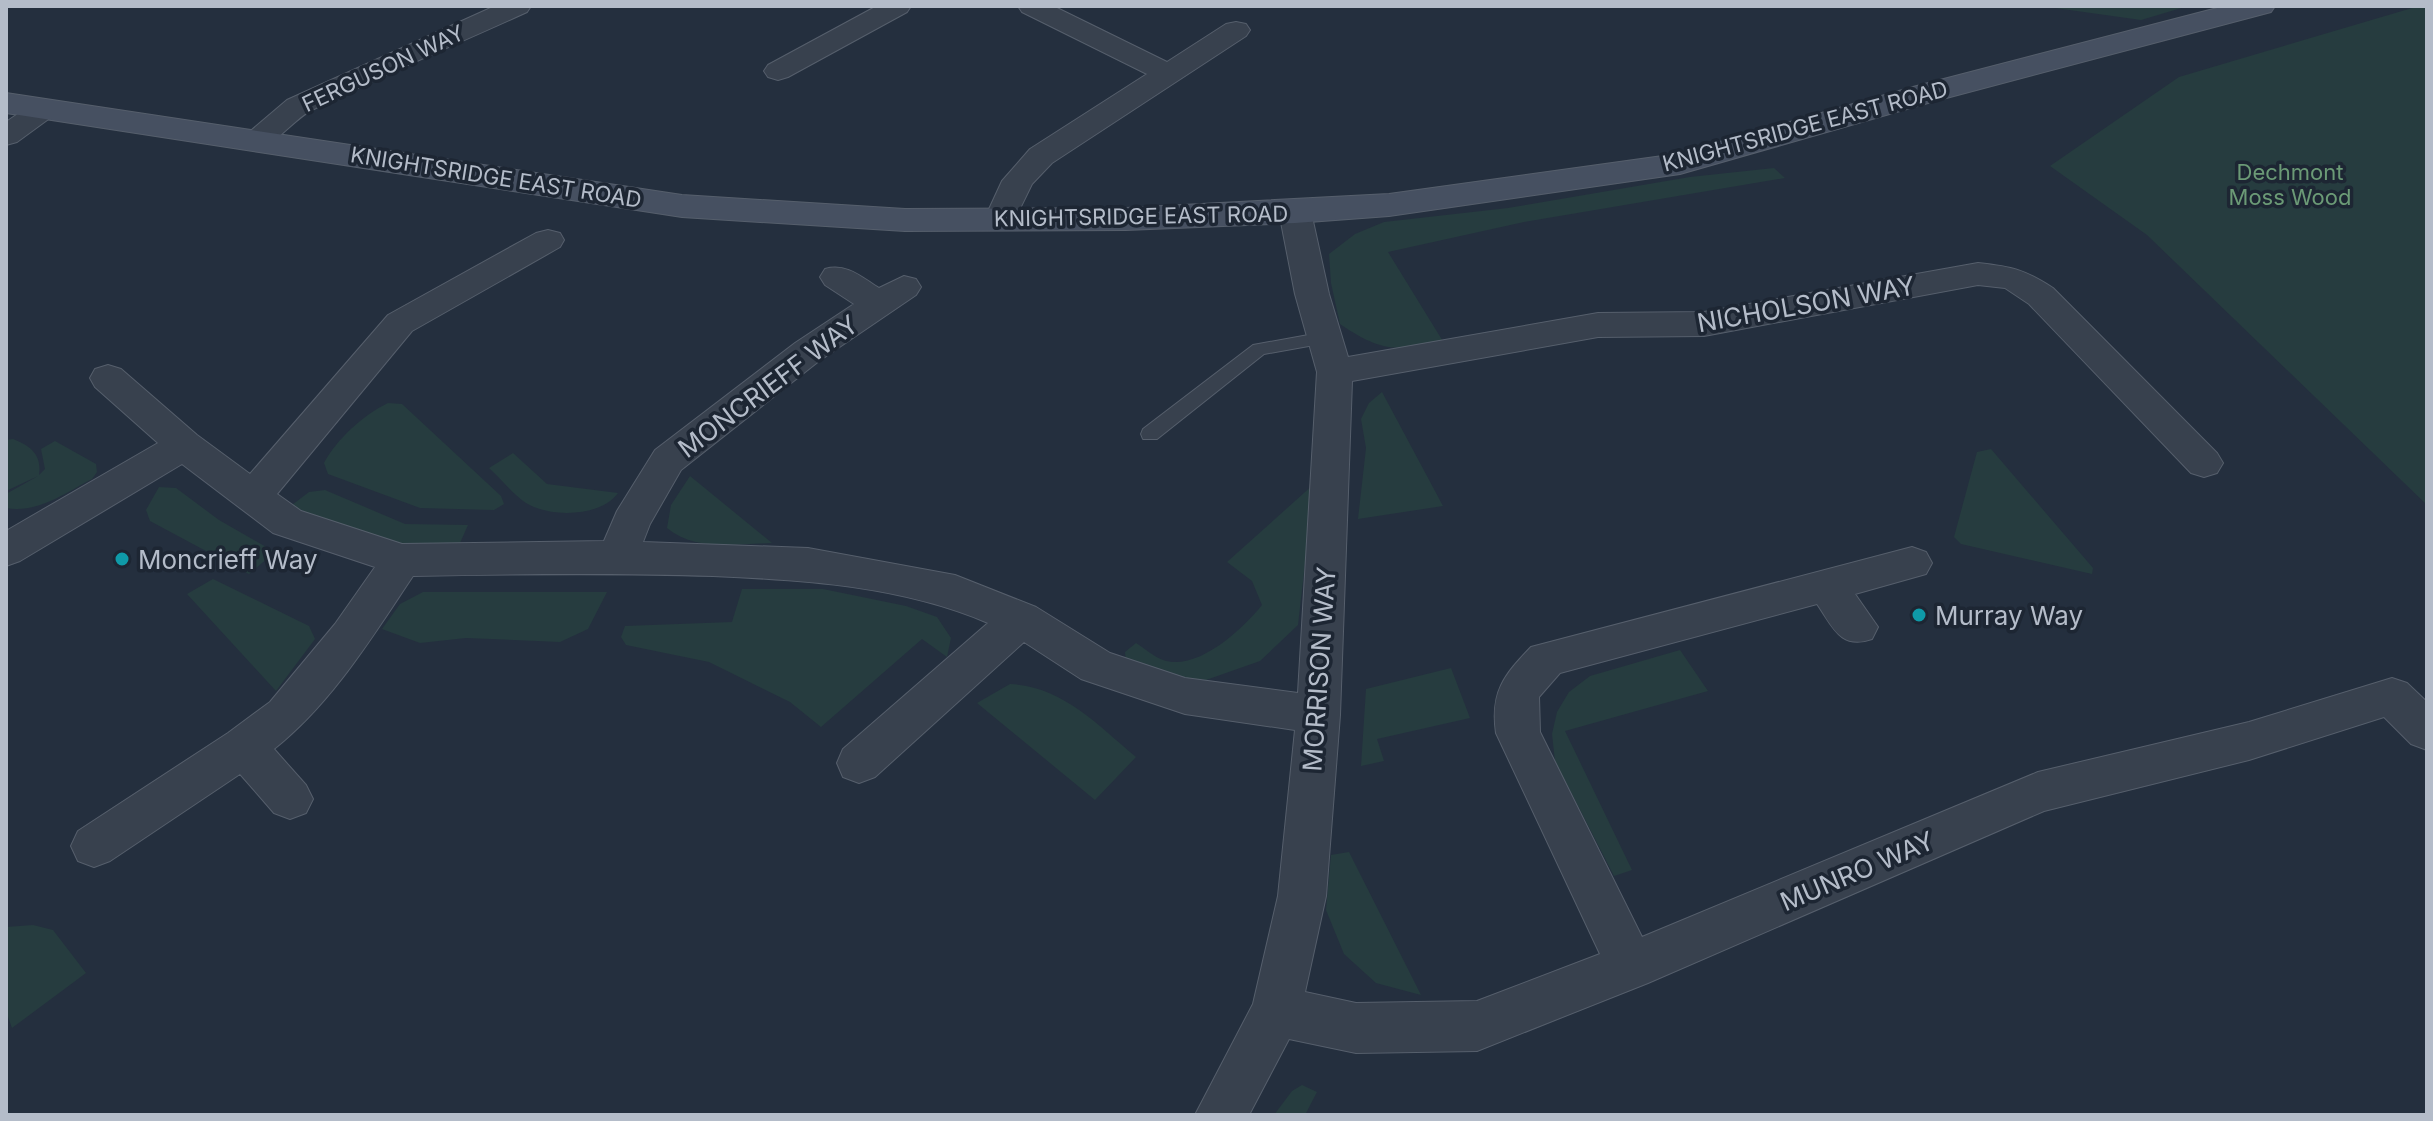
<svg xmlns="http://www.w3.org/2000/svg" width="2433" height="1121" viewBox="0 0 2433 1121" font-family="Inter,sans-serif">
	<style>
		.green { fill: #263c3f }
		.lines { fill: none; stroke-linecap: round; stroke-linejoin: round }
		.lane-casing { stroke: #565f6c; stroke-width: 2 }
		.street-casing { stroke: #565f6c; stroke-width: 2 }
		.secondary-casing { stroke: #565f6c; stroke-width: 2 }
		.lane { fill: #38414e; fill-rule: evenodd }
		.street { fill: #38414e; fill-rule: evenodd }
		.secondary { fill: #465061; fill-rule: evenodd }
		.culture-dot { fill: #0f9aa8; stroke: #1d2633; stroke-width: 3 }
		.labels { text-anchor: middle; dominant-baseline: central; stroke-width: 7; stroke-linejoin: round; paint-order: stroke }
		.far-street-label { font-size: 22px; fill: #b4bcc9; stroke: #1d2633 }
		.far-park-label { font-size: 22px; fill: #6b9a76; stroke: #1d2633 }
		.street-label { font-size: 26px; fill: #b4bcc9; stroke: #1d2633 }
		.poi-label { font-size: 26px; fill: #b4bcc9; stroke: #1d2633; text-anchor: start }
	</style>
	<rect width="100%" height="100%" fill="#242f3e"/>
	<path class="green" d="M2041,6H2188L2141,20Z
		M2419,6H2427V505L2147,235L2050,166L2179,77Z
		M1774,168L1785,178L1524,222L1388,252L1444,343C1396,351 1381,352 1340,324L1331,283L1329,254L1355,234L1384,222L1508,208L1690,177Z
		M1382,392L1443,506L1358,519L1366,448L1361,419L1369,403Z
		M388,403L402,404L501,496L504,504L494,510L420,508L328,474L324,463C337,439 363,415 388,403Z
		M13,439C31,446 42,455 39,475L45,469L41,449L55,441L96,464L97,472L92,479C65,493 37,514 6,508V494L38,476L6,491V440Z
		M1991,449L2093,568L2092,574L1961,544L1954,537L1977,452Z
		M513,453L547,484L618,493C601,517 550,518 526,503C513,494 501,479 489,468Z
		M690,476L772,543C736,544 696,552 667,528L671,505Z
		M1314,484L1298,625L1260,661L1206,680L1160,676L1126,663L1125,652L1136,643C1144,648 1154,657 1163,660C1197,672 1243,629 1262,605L1252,581L1227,562Z
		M159,487L176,488L219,520L275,552L249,574L150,521L146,510Z
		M325,490L405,524L468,525L456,552L407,554L338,530L292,505L309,492Z
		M213,579L309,626L315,639L276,691L187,594Z
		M742,589H823L906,606L937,617L951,638L947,657L922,639L821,727L790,702L709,662L626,645L621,637L625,626L732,622Z
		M423,592H607L588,629L560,642L466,638L420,643L382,629L400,604Z
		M1680,650L1708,691L1565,731L1632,870L1614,876L1555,761L1552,734L1557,712L1569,692L1590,676Z
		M1451,668L1470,718L1377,739L1384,761L1361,766L1366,689Z
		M1010,684C1062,686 1098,725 1136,757L1095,800L977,703Z
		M1349,852L1421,995L1376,983L1344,954L1326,910L1331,855Z
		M33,925L53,930L86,973L12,1028L6,1011V927Z
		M1302,1085L1317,1092L1305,1115H1274L1292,1091Z"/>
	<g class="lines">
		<defs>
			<path id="lane" d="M1325,332L1331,334L1334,338L1331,342L1264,354L1157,439H1143L1141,434L1143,429L1253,345Z"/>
			<path id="street" d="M495,6H531L527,12C455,45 382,75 312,110C288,122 273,154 244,146L240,140L287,100Z
				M877,6H911L907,12L788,77L778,80L768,77L764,71L768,65Z
				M1018,6H1053L1167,62L1226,24L1236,22L1246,24L1250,30L1246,36L1052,163L1032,184L1011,227L1000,230L989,227L984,220L1002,181L1030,149L1147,74L1022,12Z
				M44,100L54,103L59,109L54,115L17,142L6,145V122L34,103Z
				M1295,202L1306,205L1311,212L1329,294L1348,357L1598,313L1704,312L1978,263C2013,267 2023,269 2053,288L2217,453L2223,463L2217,473L2204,477L2191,473L2029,304L2005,288L1978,285L1704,336L1598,337L1352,381L1340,715L1326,896L1305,992L1356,1003L1477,1001L1600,954L1496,733C1490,692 1504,675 1531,647L1912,547L1926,552L1932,563L1926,574L1855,594L1878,627L1872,639C1840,650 1833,627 1817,604L1560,673L1539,697L1540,732L1642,937L2038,772L2249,722L2392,678L2407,683L2427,702V750L2411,744L2384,717L2249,760L2044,811L1648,983L1477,1051L1356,1053L1289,1039L1249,1115H1195L1253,1004L1278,896L1295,730L1185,714L1081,679L1024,642L875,777L859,783L843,777L837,763L843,749L988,623C902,586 805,580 713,576C613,573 513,574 413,576C372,637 332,703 274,749L306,785L313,799L306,813L290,819L274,813L240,774L110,861L94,867L78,861L71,846L78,831L228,733L270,702L335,624L375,567L273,533L182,464L20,561L6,566V531L158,443L95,387L90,378L95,369L108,365L121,369L197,435L250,474L388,315L536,233L548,230L560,233L564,240L560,247L412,331L277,494L301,511L402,544L604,541L617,511L655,450L795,343L854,304L825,285L820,277L825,269C847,263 861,277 879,288L904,276L916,279L921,287L916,295L819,361L681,470L650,524L643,542L808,548L955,575L1036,607L1110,653L1185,678L1298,693L1317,372L1295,294L1279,212L1284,205Z"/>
			<path id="secondary" d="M2225,6H2275L2271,12L1935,101L1680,174L1389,216L1295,223L1126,230L905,231L682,217L6,113V93L682,195L905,209L1126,208L1389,194L1677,154L1913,87Z"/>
		</defs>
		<use href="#lane" class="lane-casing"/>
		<use href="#street" class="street-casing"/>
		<use href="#secondary" class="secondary-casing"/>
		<use href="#lane" class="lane"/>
		<use href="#street" class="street"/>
		<use href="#secondary" class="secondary"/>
	</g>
	<g class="culture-dot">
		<circle cx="122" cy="559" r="8"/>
		<circle cx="1919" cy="615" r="8"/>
	</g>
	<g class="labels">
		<g class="far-street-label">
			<text transform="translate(383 68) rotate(-25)">FERGUSON WAY</text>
			<text transform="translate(1805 126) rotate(-15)">KNIGHTSRIDGE EAST ROAD</text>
			<text transform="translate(496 177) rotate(9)">KNIGHTSRIDGE EAST ROAD</text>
			<text transform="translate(1141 216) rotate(-1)">KNIGHTSRIDGE EAST ROAD</text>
		</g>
		<g class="far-park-label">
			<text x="2290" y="172">Dechmont<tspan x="2290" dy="25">Moss Wood</tspan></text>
		</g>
		<g class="street-label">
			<text transform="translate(1806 304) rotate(-10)">NICHOLSON WAY</text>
			<text transform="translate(768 386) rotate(-37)">MONCRIEFF WAY</text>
			<text transform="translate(1319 669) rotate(-86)">MORRISON WAY</text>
			<text transform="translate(1857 871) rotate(-23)">MUNRO WAY</text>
		</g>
		<g class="poi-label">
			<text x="138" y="559">Moncrieff Way</text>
			<text x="1935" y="615">Murray Way</text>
		</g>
	</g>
	<rect width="2433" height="1121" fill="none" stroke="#b4bcc9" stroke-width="16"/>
</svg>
